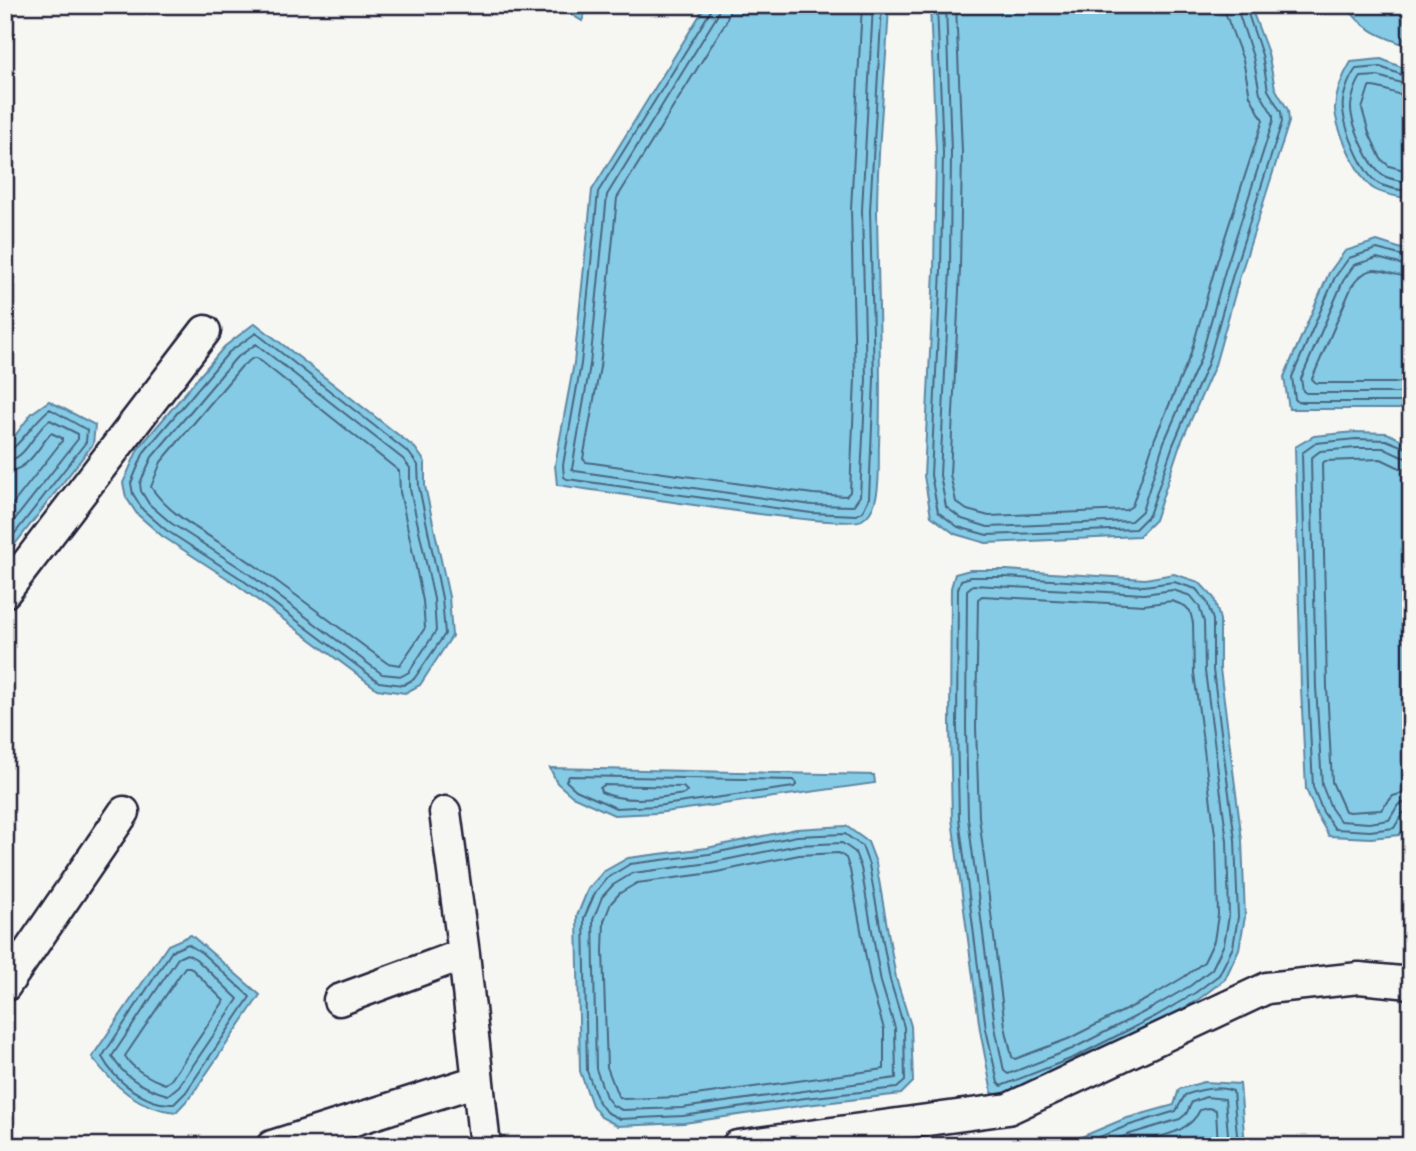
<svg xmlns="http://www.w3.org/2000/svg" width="1416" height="1151" viewBox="0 0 1416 1151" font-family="Delius,sans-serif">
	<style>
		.water { fill: #85cbe6; stroke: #5d87a2; stroke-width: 2 }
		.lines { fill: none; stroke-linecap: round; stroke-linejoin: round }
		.shore { stroke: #4a667f; stroke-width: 2 }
		.minor-casing { stroke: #22223b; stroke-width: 35 }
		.minor { stroke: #f6f6f2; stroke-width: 30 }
	</style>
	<rect width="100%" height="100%" fill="#f6f6f2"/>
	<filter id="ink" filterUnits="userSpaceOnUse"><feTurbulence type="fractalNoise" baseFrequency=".0143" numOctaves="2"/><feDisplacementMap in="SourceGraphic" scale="14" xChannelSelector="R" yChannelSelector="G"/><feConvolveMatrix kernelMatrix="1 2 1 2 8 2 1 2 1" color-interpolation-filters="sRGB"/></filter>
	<g filter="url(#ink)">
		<path class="water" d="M556,5H588L582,21Z
			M706,5H889C886,74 877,143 877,212C878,290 882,367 879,445C878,466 883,508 862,520C844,531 597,490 557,485L555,465L574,363L592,190Z
			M930,5H1250L1268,53L1275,88L1288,110L1289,122L1240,276L1215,365L1179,447L1155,520L1139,536L986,543L955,534L931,516L924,476L934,270L936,151Z
			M1346,5H1411V47C1385,38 1361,30 1346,5Z
			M1381,59L1411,71V199C1400,197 1384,195 1374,189C1358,179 1335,126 1335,108C1336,92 1343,75 1351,62Z
			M1377,241L1411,252V406L1399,409H1289L1284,377L1329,273L1345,251Z
			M255,323L415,448L425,462V486L449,597L452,636L420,685L405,693L377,689L236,584L162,536L137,514L126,497L123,483L138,449L224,347Z
			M49,401L95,425L93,444L5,557V449L32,413Z
			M1355,432L1387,433L1408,443L1411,449L1409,811L1406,826L1399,835L1371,838L1329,836L1317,815L1306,789L1301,688L1295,447L1314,436Z
			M970,570H1006L1145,579L1174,574L1199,582L1214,598L1220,620V669L1242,840L1245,917L1239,949L1225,979L1199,999L1160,1022L1078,1063L999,1095L992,1093L980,1030L952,819L950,727L951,588L955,574Z
			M550,768L874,775L875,783L657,813L614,815L572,796L557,783Z
			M846,826L868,842L876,863L896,978L911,1026L913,1082L901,1094L806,1105L684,1123L618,1126L601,1117L592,1105L580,1071L577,916L588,889L603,872L628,858L707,848L796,829Z
			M191,935L260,995L191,1096L176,1112C139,1109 114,1086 92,1057L168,945Z
			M1204,1082L1240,1084L1245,1146H1060L1124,1119L1174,1105L1179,1089Z"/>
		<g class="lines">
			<path class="shore" d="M711,5L710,12L598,192L581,364L563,465L564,477L567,479L811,513L856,515L863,511L869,498L874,379L870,210L882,5
				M720,5L717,16L607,195L590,365L572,469L575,471L812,505L853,506L860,496L866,379L862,210L873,5
				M731,5L726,22L617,198L600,367L583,459L586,462L813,494L846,496L850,492L855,379L851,209L862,5
				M937,5L943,152L941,270L931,475L938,512L958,527L987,535L1135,529L1149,515L1173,445L1208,363L1233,274L1282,122L1281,112L1268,90L1262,55L1245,5
				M946,5L951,152L950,270L940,475L946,507L962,519L988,527L1131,521L1142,511L1164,442L1200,360L1225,271L1273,121V115L1260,93L1253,57L1236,5
				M956,5L962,152L960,270L950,474L956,502L967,510L989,516L1126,510L1132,506L1155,438L1190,356L1215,268L1263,120L1250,96L1243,60L1226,15L1225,5
				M1411,78L1380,67L1356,69C1349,78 1341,98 1343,110C1345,129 1362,174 1379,184C1387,188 1401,190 1411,192
				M1411,86L1378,76L1361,77C1356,84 1351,99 1351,108C1351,123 1370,169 1384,176C1392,180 1402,181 1411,183
				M1411,97C1396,96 1383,86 1369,87L1362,109L1369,133L1381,159L1389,166L1411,172
				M1411,258L1377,249L1349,258L1335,277L1292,377L1295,399L1298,402H1398L1411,400
				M1411,267L1377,258L1354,265L1343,281L1301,379L1303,391L1306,393H1397L1411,391
				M1411,277C1384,276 1372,257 1352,286L1312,379L1316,383H1395L1411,380
				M256,333L409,453L418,465L419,487L442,598L445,634L414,679L403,685L379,682L240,578L166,530L143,510L133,494L131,483L144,452L229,352Z
				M256,344L403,459L410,468V489L434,599L436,631L409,672L402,676L382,674L245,571L171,523L149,504L141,491L140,483L152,457L235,359Z
				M253,358H257L399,471L400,492L423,601L425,628L400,665L387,663C342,630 298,596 253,564C221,541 172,520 151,487L161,462L242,366Z
				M1411,450L1386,440L1356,439L1316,443L1302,453L1308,688L1313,787L1323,812L1335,829L1370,831L1394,828L1403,813L1411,810
				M5,452C17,451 35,419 50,409L87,430L86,442L5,546
				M1411,459L1402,457L1383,448H1356L1320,451L1311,458L1316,687L1322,785L1331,808L1340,821L1369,823L1389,820L1398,805L1411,801
				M5,461C27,460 33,431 50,420L78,434V439L5,532
				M1411,469L1400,468L1381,459L1325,461L1322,464L1327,687L1332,782L1345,811L1349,812L1381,810L1393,796L1411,791
				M5,472C28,471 37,449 51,433L62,438V441L5,514
				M971,577H1005L1144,586L1174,582L1196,589L1207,602L1213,620V670L1235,840L1238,917L1233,947L1219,975L1195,993L1156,1016L1075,1057L1001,1086L998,1083L986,1029L959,818L957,727L958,589L961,580Z
				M973,585L1144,594L1173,590L1191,596L1199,606L1204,622L1205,671L1227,841L1229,916L1224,944L1212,969L1190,986L1152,1008L1072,1049L1008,1074L1004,1071L995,1027L968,818L966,727L967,590Z
				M982,596L1144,605L1172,601L1185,606L1190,611L1193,623L1194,673L1216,842L1218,915L1214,941L1204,962L1184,977L1147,999L1068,1039L1015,1059L1012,1057L1005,1026L979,817L976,727L978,599Z
				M569,776L794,780L797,784L794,787L656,806L616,808L576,790L566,781Z
				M604,785L683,787L687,791L684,794C657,798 627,804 601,792L600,788Z
				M845,834L862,846L869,865L890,980L904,1027L905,1081L897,1088L805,1098L683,1116L620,1119L606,1112L598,1101L587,1071L584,918L595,893L607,878L630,864L709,854L797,836Z
				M842,843L855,852L861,868L881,982L895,1028L896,1078L682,1108L622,1110L612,1105L606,1097L596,1069L593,920L602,897L613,885L633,873L710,863L798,845Z
				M839,853L846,858L850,870L871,985L884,1029V1069L681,1097L624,1099L618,1096L607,1067L603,951L604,921L611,903L620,893L637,883L712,873L799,855Z
				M188,944L202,953L250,997L186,1092L174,1104C146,1106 114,1080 102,1057L172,951Z
				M187,954L196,959L238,999L179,1086L168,1095C146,1089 123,1077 112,1056L178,958Z
				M185,967H190L224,1001L171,1080L165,1084C151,1079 132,1069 125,1056Z
				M1077,1146L1127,1126L1176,1111L1185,1095C1201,1089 1218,1085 1233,1091L1238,1146
				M1100,1146L1130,1134L1180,1119L1186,1114L1192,1102L1206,1097L1225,1099L1229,1146
				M1129,1146C1153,1136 1188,1136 1200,1110L1208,1108L1216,1110L1218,1146"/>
			<defs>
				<path id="minor" d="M5,592L205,331
					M445,812L464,954L485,1146
					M5,986L124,812
					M339,1000L464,954
					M272,1146L477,1081
					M737,1146L1008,1109L1267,988L1359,978L1411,983"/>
			</defs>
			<use href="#minor" class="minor-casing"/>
			<use href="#minor" class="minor"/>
		</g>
	</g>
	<rect width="1416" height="1151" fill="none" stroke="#f6f6f2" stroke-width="28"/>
	<rect x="14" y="14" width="1388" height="1123" fill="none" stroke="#22223b" stroke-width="2.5" filter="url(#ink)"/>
</svg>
